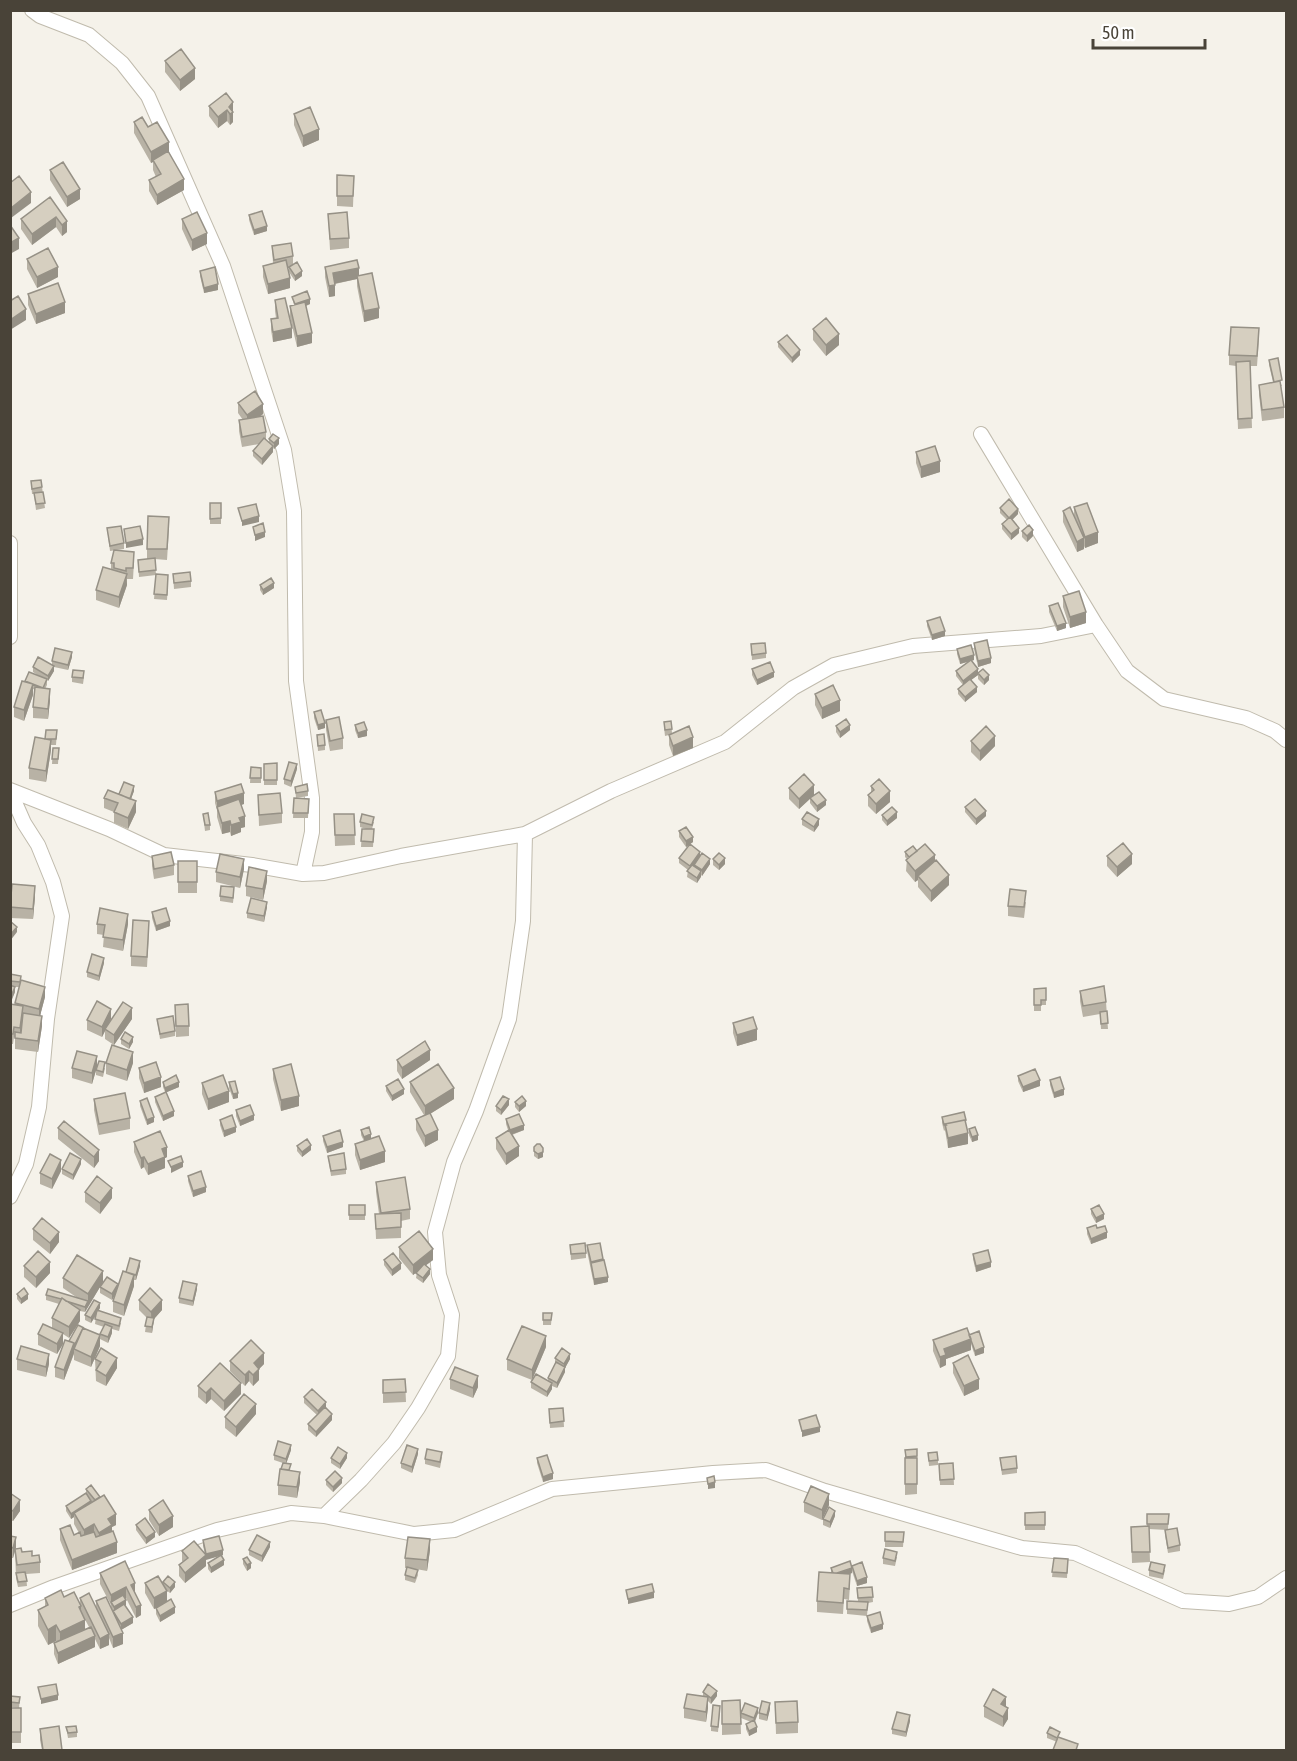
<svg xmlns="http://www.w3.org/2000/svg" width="1297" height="1761" viewBox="0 0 1297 1761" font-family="'Asap Condensed',sans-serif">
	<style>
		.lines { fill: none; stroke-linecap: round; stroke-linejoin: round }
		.minor-casing { stroke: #c0bbad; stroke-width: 16 }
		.minor { stroke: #fff; stroke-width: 14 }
		.wall { fill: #b8b2a5; fill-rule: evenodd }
		.shaded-wall { fill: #969186 }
		.building { fill: #d6cfc0; stroke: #969186; stroke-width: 1.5 }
	</style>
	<rect width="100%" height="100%" fill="#f5f2ea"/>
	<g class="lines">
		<defs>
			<path id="minor" d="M32,10L40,16L89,35L122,63L148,96L223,266L284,450L294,511L296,681L312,798V832L303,874
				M981,434L1096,625L1127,671L1164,699L1246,718L1275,731L1286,740
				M10,543V637
				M10,790L109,829L164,855L252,865L303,874L324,873L401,856L525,834L611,791L725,742L793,688L834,665L913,646L1041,636L1096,625
				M10,791L24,823L38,845L53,882L62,916L47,1019L39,1107L26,1164L10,1197
				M324,1516L361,1480L394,1443L418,1408L448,1356L452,1315L439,1275L435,1232L454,1162L476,1111L509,1019L523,921L525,834
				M10,1605L54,1587L217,1530L291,1513L324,1516L414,1534L454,1530L552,1489L713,1473L766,1470L825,1491L1022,1548L1075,1553L1183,1601L1229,1604L1258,1597L1286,1578"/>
		</defs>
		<use href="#minor" class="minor-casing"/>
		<use href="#minor" class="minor"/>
	</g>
	<path class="wall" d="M165,61L195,79L180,91L165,72Z
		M233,102V122L230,125L227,121L218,128L209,116V106Z
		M294,114L319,140L303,147L294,125Z
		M134,122L148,127L169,152L184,190L157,205L149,191V180L156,177L153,170V162L151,163L134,133Z
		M50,170L80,199L67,207L50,180Z
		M337,175L354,176L353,207L337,206Z
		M50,197L67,232L62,236L56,227L32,245L21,229V219Z
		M328,214L349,238V248L330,250Z
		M249,215L267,231L254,235L249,220Z
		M182,219L207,244L192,251L182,229Z
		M272,246L293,256V265L302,276L295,281L289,272V268H288L290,288L268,294L263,277V266L273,263Z
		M27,259L58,277L37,288L27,269Z
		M325,267L359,275L379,318L364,322L357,286V279L335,284V296L329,297L325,277Z
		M200,271L218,290L204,293L200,276Z
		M28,294L65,313L36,324L28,305Z
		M292,297L310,304L306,306L312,343L297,347L290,317V306L294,305Z
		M275,300L292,338L273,342L271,330V319L276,318L275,311Z
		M813,329L839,345L826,356L813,340Z
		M1259,338L1257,366H1250L1252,428L1238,429L1236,366L1229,365V355Z
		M778,342L800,355L792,363L778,347Z
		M1269,360L1282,386H1281L1284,407V418L1262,421L1259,395V385L1273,382L1269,365Z
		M238,403L263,414L261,416L266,432V441L269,442V439L279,444L274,449L273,448V452L262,465L253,456V451L259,444L242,447L239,431V420H243L238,413Z
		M916,452L940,472L921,478L916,463Z
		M31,481L42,487L45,508L36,510L34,494H32Z
		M210,503H221V524H210Z
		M1074,507L1098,543L1085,548L1084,546V549L1077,552L1063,522V511L1074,515Z
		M1000,508L1018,514L1012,520L1019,533L1011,540L1002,529V524L1007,520L1000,513Z
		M107,528L124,543V549L110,551Z
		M169,528L167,560L155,559L156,575L168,581L167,600L154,599L156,575L139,577L138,560L147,559V549Z
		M1022,531L1033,536L1027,542L1022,537Z
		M134,562L133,579H127V585L119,608L96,600V590L111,569V563Z
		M173,574L191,581V587L174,589Z
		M260,585L274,588L263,595L260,590Z
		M1063,596L1086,623L1070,628L1063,607Z
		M1049,606L1066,628L1057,631L1049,612Z
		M927,621L945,636L932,640L927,626Z
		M974,643L991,663L978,667L974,649Z
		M751,644L766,653V658L752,660Z
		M957,649L974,660L971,661L978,675L971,680L977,692L965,702L958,694V689L963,685L956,676V671L967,662L960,664L957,654Z
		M72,657L68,670L54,667V671L48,681L47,680V685L45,689L50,700L48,719L33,718V707L35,690L33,689V695L24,721L14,717V707L25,681L39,676L33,672V667L52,664V661Z
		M752,669L774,677L757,685L752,675Z
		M978,673L989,680L984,685L978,679Z
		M72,677H84L83,684L72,682Z
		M815,694L840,711L822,719L815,705Z
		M314,712L325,728L318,730L314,718Z
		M326,720L343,738V749L330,751L326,730Z
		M671,721L672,733L693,748L673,756L669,745V735L665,736L664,727V722Z
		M355,725L367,736L358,738L355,730Z
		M836,726L850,730L840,738L836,732Z
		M57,730L56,745H51V750L46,782L29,779V768L45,739Z
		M317,735L325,745V750L318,751Z
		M971,741L995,746L980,761L971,752Z
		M53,748H59L58,764H52Z
		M277,763V785H264V764Z
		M251,767L261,768V783H250Z
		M297,769L291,787L284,784V779Z
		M871,786L890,802L876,814L868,806V795L871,793Z
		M295,787L308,791V796L296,798Z
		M789,788L814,795L826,805L817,812L810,803V799L799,809L789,799Z
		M134,791L131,799L136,812L128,829L114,823V812L104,808V798Z
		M215,792L244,804L241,805L245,827L241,828V832L231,836L230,832L222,834L217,817V810L215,803Z
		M258,795L282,813V823L259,826Z
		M294,798L309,799L308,818H293Z
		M965,807L986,816L976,825L965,812Z
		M203,814L210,825V830L205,831Z
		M334,814H354L355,845L335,846Z
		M882,815L897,818L887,826L882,820Z
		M802,819L819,825L814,832L802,825Z
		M360,822H374L372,829H374L373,847H361L362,829H366L360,827Z
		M679,831L693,842L690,844L710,864L702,876L701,875L697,883L687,877L688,870L679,863V858L690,844L686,847L679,837Z
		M917,851L949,885L931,902L918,887V880L915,882L906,871L907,859L905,857V852Z
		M152,856L174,865V875L154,879L152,866Z
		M1107,856L1132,864L1117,877L1107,866Z
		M713,859L725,864L719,870L713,865Z
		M178,861H197V893H178Z
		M244,869L240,888L216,882V872Z
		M267,881L263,900L246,896V886Z
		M234,893L233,903L220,901V896Z
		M35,896L33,919L10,918V897Z
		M1026,902L1024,918L1008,916V906Z
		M267,907L264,922L247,918V913Z
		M152,912L170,926L156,931L152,918Z
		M97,924H128L123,951L103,947L104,935L97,934Z
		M149,932L147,967L131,966V956Z
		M104,963L99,981L87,977V972Z
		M10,974L21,980L45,997L40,1015L42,1026L38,1052L15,1049V1038L14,1037L13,1044H10V1004L15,1005L19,987H15V992L10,1002Z
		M1046,988V1005H1041V1011H1034V989Z
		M1080,991L1106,1002L1108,1029H1101L1100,1014L1083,1017L1080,1001Z
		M175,1005L189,1026V1036L176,1037Z
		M111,1019L109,1023L132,1019L114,1045L105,1039V1031L102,1037L87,1030V1020Z
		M157,1019L175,1031V1036L160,1039Z
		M733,1023L757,1040L737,1046L733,1033Z
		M121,1039L133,1042L129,1049L121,1044Z
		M397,1060H430L402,1079L397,1071Z
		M106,1063H133L127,1081L106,1074Z
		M97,1067L92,1084L72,1078V1068Z
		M105,1068L103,1077L96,1075V1070Z
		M139,1068L161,1087L144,1093L139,1078Z
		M273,1069L299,1106L281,1111L273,1079Z
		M1018,1076L1040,1086L1023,1092L1018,1081Z
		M1050,1080L1064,1095L1054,1098L1050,1085Z
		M163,1082L179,1087L166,1092L174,1116L163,1121L155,1102V1097L165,1092L163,1087Z
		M229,1082L238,1098L233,1099L229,1088Z
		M410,1082L454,1099L430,1114L438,1140L425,1147L416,1130V1119L424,1115L410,1092Z
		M202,1083L229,1102L208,1110L202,1094Z
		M386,1086L404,1094L392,1101L386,1091Z
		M94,1099L130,1118V1129L99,1135L94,1110Z
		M140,1101L154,1122L147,1125L140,1106Z
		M515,1102L526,1106L519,1112L515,1107Z
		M509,1105L501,1115L496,1111V1106Z
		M236,1110L254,1120L240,1126L236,1116Z
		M942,1117L966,1124L968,1144L948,1148L945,1130L944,1131L942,1123Z
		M506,1119L524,1130L512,1135L519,1156L506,1165L496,1149V1138L508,1130L506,1124Z
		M220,1120L236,1132L224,1137L220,1125Z
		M58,1128L99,1161L94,1168L58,1139Z
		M969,1129L978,1140L972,1142L969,1135Z
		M361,1130L371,1138L385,1162L360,1170L355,1155V1144L364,1141L361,1135Z
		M323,1136L343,1147L327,1153L323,1141Z
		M134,1142L167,1157L165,1158V1168L148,1175L144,1167L141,1169L134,1152Z
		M297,1146L311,1150L302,1157L297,1151Z
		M534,1147L543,1154V1157L538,1159L534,1156Z
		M328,1156L346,1169V1174L331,1176Z
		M81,1164L73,1180L62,1174V1169Z
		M61,1171L52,1189L40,1184V1173Z
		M188,1176L206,1192L193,1197L188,1181Z
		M376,1182L410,1209V1219L401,1221V1238L376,1239L375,1214H379L376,1192Z
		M85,1192L112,1198L100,1214L85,1202Z
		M349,1205H365V1220H349Z
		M1091,1209L1104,1219L1096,1223L1091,1214Z
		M1087,1228L1107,1238L1091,1244L1087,1234Z
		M33,1229L59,1242L50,1254L33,1240Z
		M570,1245L586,1253V1258L571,1260Z
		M587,1245L603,1260L608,1282L594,1285L587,1251Z
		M399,1247L433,1260L426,1265L430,1274L423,1283L416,1278L417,1272L413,1275L399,1258Z
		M973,1254L991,1267L976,1272L973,1259Z
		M384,1260L401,1269L392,1276L384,1265Z
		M24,1266L50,1273L36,1288L24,1277Z
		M140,1266L136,1280H134V1286L124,1316L113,1312V1301L114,1296L112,1300L100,1293V1287L118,1284L126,1273Z
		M63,1278L103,1282L85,1312L80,1311V1321L69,1338L63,1334V1344L57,1354L38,1345V1334L52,1328V1318L59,1304L46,1300V1295L79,1299L63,1288Z
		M197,1289L193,1306L179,1303V1298Z
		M17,1294L28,1299L21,1304L17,1299Z
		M139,1300L162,1310L154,1319L152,1333L145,1332L147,1318L139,1310Z
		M100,1308L98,1311L121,1323L119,1331L112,1329V1333L108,1343L100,1339V1334L104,1327L95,1324L96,1316L91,1323L85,1320V1315Z
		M543,1313H552L551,1325H543Z
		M969,1336L984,1353L975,1356L971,1344V1350L946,1359V1365L940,1368L933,1351V1340Z
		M69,1341L100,1346L91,1367L74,1360V1354L64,1380L55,1377V1367Z
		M546,1347L532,1380L507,1370V1359Z
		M555,1358L570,1359L565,1368V1372L557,1388L552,1386V1389L547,1397L531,1388V1382L548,1381V1378L555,1364Z
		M17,1359L49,1364L46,1377L17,1370Z
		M95,1359L117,1368L106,1386L96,1381Z
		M230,1361L264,1364L259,1369V1380L253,1386L249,1381L245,1386L230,1371Z
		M953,1363L979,1389L964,1396L953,1373Z
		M405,1379L406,1402L383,1403V1380Z
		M450,1379L478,1387L473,1398L450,1389Z
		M198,1386L241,1394L224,1411L211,1399L206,1404L198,1397Z
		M304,1397L326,1407L332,1420L316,1437L308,1430V1424L317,1415L304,1403Z
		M563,1408L564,1427L550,1428L549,1409Z
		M256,1414L236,1437L225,1428V1417Z
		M917,1449V1494L905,1495V1456Z
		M291,1450L286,1464L300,1482L297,1498L278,1495V1485L283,1463L274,1460V1455Z
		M928,1453L938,1460V1465L929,1466Z
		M418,1454L412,1473L401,1468V1463Z
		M442,1457L440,1468L425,1464V1459Z
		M331,1458H347L340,1469L331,1463Z
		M537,1458L553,1479L543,1482L537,1463Z
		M1000,1458L1017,1468V1473L1002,1475Z
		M953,1463L954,1485H940L939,1464Z
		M326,1480L342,1483L333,1492L326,1485Z
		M86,1489L116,1525L112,1527V1531L117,1553L72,1570L60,1540V1529L74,1535L79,1533L74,1524V1517L71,1519L66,1511V1506L86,1493Z
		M10,1493L20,1511L13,1521L10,1520Z
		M804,1502L829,1505L822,1520L804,1512Z
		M149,1510L173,1527L159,1536L149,1520Z
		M1045,1512V1530H1025V1513Z
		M1169,1514L1168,1529L1180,1545V1551L1168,1553L1165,1535V1530H1167L1149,1529L1150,1562L1132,1563L1131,1527L1147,1526V1524Z
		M835,1516L830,1528L823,1525V1519Z
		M136,1525L155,1537L146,1544L136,1530Z
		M885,1532H904L903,1547H885Z
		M10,1536L16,1549L32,1556L40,1562V1573L26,1574L27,1586L18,1587L16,1578L15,1549L13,1558H10Z
		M203,1540L223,1555L221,1556L224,1565L211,1573L208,1569V1563L219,1556L206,1559V1566L185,1583L179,1576V1565L183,1562L182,1561V1551L205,1554L203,1546Z
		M270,1547L262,1562L249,1555V1550Z
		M430,1550L427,1571L416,1569L418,1575L415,1583L405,1580V1575L407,1568H405V1558Z
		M897,1557L895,1566L883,1564V1558Z
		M1054,1558L1068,1559L1067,1578L1052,1577Z
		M243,1559L251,1568L247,1571L243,1564Z
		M852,1566L867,1583L857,1586L852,1571Z
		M831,1568L852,1573L849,1574L850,1585L849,1600L844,1599L843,1614L817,1612V1601L831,1573Z
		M1149,1570H1165L1163,1579L1149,1576Z
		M100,1573L135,1592L141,1615L136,1618L126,1598L125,1599V1606L133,1623L121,1630L123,1644L113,1648L109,1638V1645L100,1649L95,1639V1647L58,1664L54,1654V1643L57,1642L56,1641L48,1645L38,1626V1610L45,1607V1598L64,1597L80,1603V1598L96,1609V1601L111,1608V1605L100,1584ZM81,1612L89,1627L85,1629L81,1613Z
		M163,1582L175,1587L170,1593L166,1590L167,1602L175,1613L160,1622L156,1614V1608L158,1607L154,1609L145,1593V1583L163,1584Z
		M872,1587L873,1602L868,1603L867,1616L847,1614V1601H858L857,1588Z
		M867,1616L883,1629L871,1633L867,1621Z
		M703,1692L717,1696L711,1704L708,1701V1708L706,1722L684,1718V1708L703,1696Z
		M10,1696L20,1697L19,1708L10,1707Z
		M740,1700L741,1734L722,1735V1701Z
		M775,1702L798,1722V1733L776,1734Z
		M984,1706L1008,1719L1003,1727L984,1717Z
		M10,1708H21V1743H10Z
		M770,1709L767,1721L759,1719V1713Z
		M720,1711L718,1732L711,1731V1726Z
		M741,1713H758L755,1722L757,1732L749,1736L746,1729V1724L751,1722L741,1718Z
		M910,1721L906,1737L892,1734V1729Z
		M66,1727L77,1732V1737L68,1738Z
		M40,1729L62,1750H42L40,1740Z
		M1047,1733L1060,1738L1078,1750L1047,1738Z"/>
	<path class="shaded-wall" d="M195,68V79L180,91V80Z
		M233,102V122L230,125L229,107Z
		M227,110V121L218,128V117Z
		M319,129V140L303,147V136Z
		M169,142V152L153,160V162L151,163V152Z
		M184,179V190L157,205V195Z
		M80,189V199L67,207V197Z
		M31,192V203L11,218V227H10L11,208Z
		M56,217V227L32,245V234Z
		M67,221V232L62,236V225Z
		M267,226V231L254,235V230Z
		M207,233V244L192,251V240Z
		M19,238V249L10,254V243Z
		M58,267V277L37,288V277Z
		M359,268V278L357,276V279L333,284V273Z
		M302,271V276L295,281V276Z
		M290,278V288L268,294V284Z
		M218,284V290L204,293V288Z
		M335,285V296L329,297V286Z
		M310,299V304L295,310V304Z
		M65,302V313L36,324V314Z
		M379,308V318L364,322V311Z
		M26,309V320L10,330V320Z
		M292,328V338L273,342V332Z
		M312,333V343L297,347V336Z
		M839,334V345L826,356V345Z
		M800,350V355L792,363V358Z
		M263,404V414L247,426V415Z
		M279,438V444L274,449V443Z
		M273,446V452L262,465V459Z
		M940,461V472L921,478V467Z
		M1018,509V514L1009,523V518Z
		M259,516V522L242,526V521Z
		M1019,528V533L1011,540V534Z
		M1033,530V536L1027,542V536Z
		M265,532V537L255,541V535Z
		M1098,532V543L1085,548V537Z
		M1084,538V549L1077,552V542Z
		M143,539V545L126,548V543Z
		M126,568L127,585L119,608V597L126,577Z
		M274,583V588L263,595V590Z
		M1086,612V623L1070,628V617Z
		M1066,623V628L1057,631V626Z
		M945,631V636L932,640V635Z
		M72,652V657L68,670V665Z
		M974,655V660L960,664V659Z
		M991,658V663L978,667V661Z
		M54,666V671L48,681V676Z
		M978,669V675L963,686V681Z
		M774,672V677L757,685V680Z
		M989,675V680L984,685V680Z
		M33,684V695L24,721V710Z
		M977,687V692L965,702V697Z
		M50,689V700L48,719V709Z
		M840,700V711L822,719V708Z
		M325,723V728L318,730V725Z
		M850,725V730L840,738V732Z
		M367,730V736L358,738V733Z
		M995,736V746L980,761V751Z
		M693,737V748L673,756V746Z
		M51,740V750L46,782V771Z
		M297,764V769L291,787V781Z
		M814,785V795L799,809V799Z
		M134,786V791L129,804V799Z
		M890,791V802L876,814V804Z
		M244,793V804L218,812L217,808V801Z
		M826,800V805L817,812V806Z
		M136,801V812L128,829V818Z
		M986,811V816L976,825V819Z
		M897,812V818L887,826V821Z
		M245,816V827L241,828V832L231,836V825L239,818Z
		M819,819V825L814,832V827Z
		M230,821V832L222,834V823Z
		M693,837V842L686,847V841Z
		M700,852V857L690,871V866Z
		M1132,854V864L1117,877V867Z
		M935,855V865L918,876V880L915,882V871Z
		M725,858V864L719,870V865Z
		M244,859V869L240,888V877Z
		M710,859V864L702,876V870Z
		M267,871V881L263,900V889Z
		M701,871V877L697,883V878Z
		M949,875V885L931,902V891Z
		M35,886V896L33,919V909Z
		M267,902V907L264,922V916Z
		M128,914V924L123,951V940Z
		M170,921V926L156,931V926Z
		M17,927V932L10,941V935Z
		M104,958V963L99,981V976Z
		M15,987V992L11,1002V996Z
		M45,987V997L39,1020V1009Z
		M23,1006V1017L20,1038V1028Z
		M132,1008V1019L114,1045V1035Z
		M111,1009V1019L102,1037V1027Z
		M42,1016V1026L38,1052V1041Z
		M757,1029V1040L737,1046V1035Z
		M133,1037V1042L129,1049V1044Z
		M430,1050V1060L402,1079V1068Z
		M133,1052V1063L127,1081V1070Z
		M97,1056V1067L92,1084V1073Z
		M161,1077V1087L144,1093V1083Z
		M1040,1080V1086L1023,1092V1087Z
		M179,1082V1087L165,1093V1088Z
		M454,1088V1099L425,1117V1106Z
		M404,1089V1094L392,1101V1096Z
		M1064,1089V1095L1054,1098V1093Z
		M229,1091V1102L208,1110V1099Z
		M238,1093V1098L233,1099V1094Z
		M299,1096V1106L281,1111V1100Z
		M509,1099V1105L501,1115V1110Z
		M526,1101V1106L519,1112V1106Z
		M174,1111V1116L163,1121V1116Z
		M254,1115V1120L240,1126V1121Z
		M154,1117V1122L147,1125V1120Z
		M524,1125V1130L510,1135V1130Z
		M236,1127V1132L224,1137V1131Z
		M438,1130V1140L425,1147V1136Z
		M968,1133V1144L948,1148V1138Z
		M371,1134V1140L364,1142V1137Z
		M978,1135V1140L972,1142V1137Z
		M343,1142V1147L327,1153V1147Z
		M311,1145V1150L302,1157V1152Z
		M519,1146V1156L506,1165V1154Z
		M167,1147V1157L165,1158V1168L148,1175V1164L162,1149Z
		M543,1148V1157L538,1159V1154Z
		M99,1150V1161L94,1168V1157Z
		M385,1151V1162L360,1170V1160Z
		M144,1157V1167L141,1169V1158Z
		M81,1159V1164L73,1180V1175Z
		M61,1160V1171L52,1189V1179Z
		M183,1162V1167L171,1173V1167Z
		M206,1187V1192L193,1197V1191Z
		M112,1188V1198L100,1214V1203Z
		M1104,1214V1219L1096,1223V1218Z
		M59,1232V1242L50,1254V1243Z
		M1107,1232V1238L1091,1244V1239Z
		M433,1249V1260L413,1275V1265Z
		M140,1261V1266L136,1280V1275Z
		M50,1262V1273L36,1288V1277Z
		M991,1262V1267L976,1272V1266Z
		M401,1263V1269L392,1276V1270Z
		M430,1269V1274L423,1283V1278Z
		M103,1271V1282L85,1312V1307L88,1301V1294Z
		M134,1275V1286L124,1316V1305Z
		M608,1277V1282L594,1285V1279Z
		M118,1284V1290L112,1300V1294Z
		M197,1284V1289L193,1306V1301Z
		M28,1294V1299L21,1304V1299Z
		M162,1300V1310L154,1319L152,1333L151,1312Z
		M100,1303V1308L91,1323V1318Z
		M80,1310V1321L69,1338V1327Z
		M112,1327V1333L108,1343V1337Z
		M84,1328L74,1349V1353L64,1380V1370L74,1343Z
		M63,1333V1344L57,1354V1344Z
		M100,1335V1346L91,1367V1357Z
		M546,1336V1347L532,1380V1370Z
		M971,1339V1350L946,1359V1365L940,1368V1357L944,1349Z
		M984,1347V1353L975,1356V1351Z
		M264,1353V1364L254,1374V1363Z
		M49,1354V1364L46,1377V1367Z
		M570,1354V1359L565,1368V1372L557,1388V1383L564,1368V1364Z
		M117,1358V1368L106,1386V1376Z
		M259,1369V1380L253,1386V1375Z
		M249,1371V1381L245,1386V1375Z
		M478,1376V1387L473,1398V1388Z
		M979,1379V1389L964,1396V1386Z
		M241,1383V1394L224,1411V1401Z
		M552,1383V1389L547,1397V1392Z
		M211,1388V1399L206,1404V1393Z
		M326,1402V1407L318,1416V1411Z
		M256,1404V1414L236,1437V1427Z
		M332,1414V1420L316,1437V1432Z
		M820,1427V1432L802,1437V1431Z
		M291,1445V1450L286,1464V1459Z
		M418,1449V1454L412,1473V1467Z
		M347,1453V1458L340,1469V1464Z
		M300,1472V1482L297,1498V1487Z
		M553,1473V1479L543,1482V1477Z
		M342,1478V1483L333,1492V1487Z
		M715,1482V1488L708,1489V1484Z
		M829,1494V1505L822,1520V1510Z
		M20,1500V1511L13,1521V1511Z
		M91,1501V1506L74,1513V1517L71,1519V1514Z
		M835,1511V1516L830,1528V1522Z
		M116,1514V1525L112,1527V1536L99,1543V1533L108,1519Z
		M173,1516V1527L159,1536V1525Z
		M94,1524V1535L84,1541V1530Z
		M155,1532V1537L146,1544V1538Z
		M16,1537V1548L13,1558V1548Z
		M430,1539V1550L427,1571V1560Z
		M117,1542V1553L72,1570V1560Z
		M270,1542V1547L262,1562V1556Z
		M223,1550V1555L206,1560V1554Z
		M206,1555V1566L185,1583V1573Z
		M224,1560V1565L211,1573V1568Z
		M251,1563V1568L247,1571V1565Z
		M852,1568V1573L833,1580V1575Z
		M867,1577V1583L857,1586V1581Z
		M175,1582V1587L170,1593V1588Z
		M135,1583V1593L131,1585Z
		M126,1587V1598L112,1605L111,1603V1595Z
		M167,1591V1602L154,1609V1598Z
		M654,1592V1598L628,1604V1599Z
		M126,1600V1605L114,1612V1607Z
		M141,1605V1615L136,1618V1607Z
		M81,1606V1621L85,1620V1635L60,1648V1632L79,1607Z
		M175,1607V1613L160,1622V1616Z
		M133,1617V1623L121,1630V1624Z
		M883,1624V1629L871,1633V1628Z
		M56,1625V1641L48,1645V1630Z
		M123,1633V1644L113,1648V1637Z
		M109,1634V1645L100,1649V1639Z
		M95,1636V1647L58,1664V1653Z
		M717,1691V1696L711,1704V1698Z
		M58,1695V1700L41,1704V1699Z
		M708,1697V1708L706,1722V1712Z
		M1006,1697V1707L1001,1704Z
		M770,1703V1709L767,1721V1715Z
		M758,1708V1713L754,1723V1718Z
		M1008,1708V1719L1003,1727V1717Z
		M910,1715V1721L906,1737V1732Z
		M757,1727V1732L749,1736V1731Z"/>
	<path class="building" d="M181,49L195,68L180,80L165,61Z
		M226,93L233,102L229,107L233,112L230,114L227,110L218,117L209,106Z
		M310,107L319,129L303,136L294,114Z
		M142,117L148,127L157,122L169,142L151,152L134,122Z
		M168,151L184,179L157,195L149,180L161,174L153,160Z
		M63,162L80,189L67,197L50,170Z
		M337,175L354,176L353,196H337Z
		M19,176L31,192L11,208L10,183Z
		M50,197L67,221L62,225L56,217L32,234L21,219Z
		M262,211L267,226L254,230L249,215Z
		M197,212L207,233L192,240L182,219Z
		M347,212L349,238L330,239L328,214Z
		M10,225L19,238L10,243Z
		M291,243L293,256L274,260L272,246Z
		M48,248L58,267L37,277L27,259Z
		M286,260L290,278L268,284L263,266Z
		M357,260L359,268L333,273L335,285L329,286L325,267Z
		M297,262L302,271L295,276L289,267Z
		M215,267L218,284L204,288L200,271Z
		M372,273L379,308L364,311L357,276Z
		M58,283L65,302L36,314L28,294Z
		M307,291L310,299L295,304L292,297Z
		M18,296L26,309L10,320V301Z
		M285,298L292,328L273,332L271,319L278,318L275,300Z
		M305,302L312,333L297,336L290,306Z
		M826,318L839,334L826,345L813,329Z
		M1231,327L1259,328L1257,356L1229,355Z
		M787,335L800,350L792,358L778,342Z
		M1278,358L1282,380L1274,382L1269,360Z
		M1250,361L1252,418L1238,419L1236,362Z
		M1280,381L1284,407L1262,410L1259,385Z
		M255,391L263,404L247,415L238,403Z
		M263,416L266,432L242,437L239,420Z
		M273,434L279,438L274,443L269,439Z
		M264,438L273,446L262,459L253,451Z
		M935,446L940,461L921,467L916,452Z
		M41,480L42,487L32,489L31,481Z
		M43,492L45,503L36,504L34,493Z
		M1009,499L1018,509L1009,518L1000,508Z
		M210,503H221V518L210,519Z
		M1087,503L1098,532L1085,537L1074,507Z
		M256,504L259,516L242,521L238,508Z
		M1070,507L1084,538L1077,542L1063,511Z
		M148,516L169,517L167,549H147Z
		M1010,517L1019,528L1011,534L1002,524Z
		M263,523L265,532L255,535L253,527Z
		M1029,525L1033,530L1027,536L1022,531Z
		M121,526L124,543L110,546L107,528Z
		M140,526L143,539L126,543L124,529Z
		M114,550L134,552L133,568H126V571L114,568V563H111Z
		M155,558L156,570L139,572L138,560Z
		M103,567L127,574L119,597L96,590Z
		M190,572L191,581L174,583L173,574Z
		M156,574L168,575L167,595L154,594Z
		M271,578L274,583L263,590L260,585Z
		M1079,591L1086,612L1070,617L1063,596Z
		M1058,603L1066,623L1057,626L1049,606Z
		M940,617L945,631L932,635L927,621Z
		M987,640L991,658L978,661L974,643Z
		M765,643L766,653L752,655L751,644Z
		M971,645L974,655L960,659L957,649Z
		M55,648L72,652L68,665L52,661Z
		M38,657L54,666L48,676L33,667Z
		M971,660L978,669L963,681L956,671Z
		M770,662L774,672L757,680L752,669Z
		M983,669L989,675L984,680L978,673Z
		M73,670L84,671L83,678L72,677Z
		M29,672L47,679L43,688L25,681Z
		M970,679L977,687L965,697L958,689Z
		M22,681L33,684L24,710L14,707Z
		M833,685L840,700L822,708L815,694Z
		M35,687L50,689L48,709L33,707Z
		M321,710L325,723L318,725L314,712Z
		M339,717L343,738L330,741L326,720Z
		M846,719L850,725L840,732L836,726Z
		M671,721L672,729L665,730L664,722Z
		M364,722L367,730L358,733L355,725Z
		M689,726L693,737L673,746L669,735Z
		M986,726L995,736L980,751L971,741Z
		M46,730H57L56,739H45Z
		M324,734L325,745L318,746L317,735Z
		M35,737L51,740L46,771L29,768Z
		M53,748H59L58,759H52Z
		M289,762L297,764L291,781L284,779Z
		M277,763V780H264V764Z
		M251,767L261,768V778H250Z
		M804,774L814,785L799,799L789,788Z
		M879,779L890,791L876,804L868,795L874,790L871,786Z
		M124,782L134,786L130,799L119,794Z
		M241,784L244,793L217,801L215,792Z
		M307,784L308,791L296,793L295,787Z
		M108,790L136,801L128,818L114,812L118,803L104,798Z
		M819,792L826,800L817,806L810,798Z
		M280,793L282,813L259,815L258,795Z
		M294,798L309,799L308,813H293Z
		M239,799L245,816L239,818L241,822L231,825L230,821L222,823L217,807Z
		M975,799L986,811L976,819L965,807Z
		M892,807L897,812L887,821L882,815Z
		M807,812L819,819L814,827L802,819Z
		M208,813L210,825H205L203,814Z
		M334,814H354L355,835H335Z
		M362,814L374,817L372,825L360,822Z
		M686,827L693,837L686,841L679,831Z
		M362,829H374L373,842L361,841Z
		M1123,843L1132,854L1117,867L1107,856Z
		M690,844L700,852L690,866L679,858Z
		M925,844L935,855L915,871L906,860Z
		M913,846L917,851L909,857L905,852Z
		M171,852L174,865L154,869L152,856Z
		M702,853L710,859L702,870L694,865Z
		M719,853L725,858L719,865L713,859Z
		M220,854L244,859L240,877L216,872Z
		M936,860L949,875L931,891L918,876Z
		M178,861H197V882H178Z
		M692,865L701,871L697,878L687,871Z
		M249,867L267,871L263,889L246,886Z
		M12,884L35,886L33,909L10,907Z
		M221,886L234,887L233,898L220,896Z
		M1010,889L1026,891L1024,907L1008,906Z
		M251,898L267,902L264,916L247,913Z
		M100,908L128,914L123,940L103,937L105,925L97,924Z
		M166,908L170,921L156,926L152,912Z
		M133,920L149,921L147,957L131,956Z
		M10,921L17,927L10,935Z
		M92,954L104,958L99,976L87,972Z
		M10,974L21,976L20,982L10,981Z
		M21,980L45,987L39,1009L15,1003Z
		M10,985L15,987L11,996H10Z
		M1104,986L1106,1002L1083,1006L1080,991Z
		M1046,988V1000H1041V1005H1034V989Z
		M97,1001L111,1009L102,1027L87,1020Z
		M123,1002L132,1008L114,1035L105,1029Z
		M10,1004L23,1006L20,1028L14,1027L13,1034H10Z
		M188,1004L189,1026H176L175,1005Z
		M1107,1011L1108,1023L1101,1024L1100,1012Z
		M23,1013L42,1016L38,1041L15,1038V1032L21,1033Z
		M173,1016L175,1031L160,1034L157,1019Z
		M753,1017L757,1029L737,1035L733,1023Z
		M125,1032L133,1037L129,1044L121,1039Z
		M425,1041L430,1050L402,1068L397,1060Z
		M112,1045L133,1052L127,1070L106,1063Z
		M77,1051L97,1056L92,1073L72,1068Z
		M99,1061L105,1062L103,1072L96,1070Z
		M156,1062L161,1077L144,1083L139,1068Z
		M291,1064L299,1096L281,1100L273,1069Z
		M438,1064L454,1088L425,1106L410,1082Z
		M1035,1069L1040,1080L1023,1087L1018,1076Z
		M176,1075L179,1082L165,1088L163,1082Z
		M223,1075L229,1091L208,1099L202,1083Z
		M1060,1077L1064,1089L1054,1093L1050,1080Z
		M398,1079L404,1089L392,1096L386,1086Z
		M235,1081L238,1093L233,1094L229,1082Z
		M166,1092L174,1111L163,1116L155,1097Z
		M125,1093L130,1118L99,1124L94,1099Z
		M503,1096L509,1099L501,1110L496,1106Z
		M522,1096L526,1101L519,1106L515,1102Z
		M147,1098L154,1117L147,1120L140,1101Z
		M250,1105L254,1115L240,1121L236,1110Z
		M964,1112L966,1120H965L945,1124L946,1125H944L942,1117Z
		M430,1113L438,1130L425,1136L416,1119Z
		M519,1114L524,1125L510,1130L506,1119Z
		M232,1115L236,1127L224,1131L220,1120Z
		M965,1120L968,1133L948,1138L945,1124Z
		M64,1121L99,1150L94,1157L58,1128Z
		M369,1127L371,1134L364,1137L361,1130Z
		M975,1127L978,1135L972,1137L969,1129Z
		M340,1130L343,1142L327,1147L323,1136Z
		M509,1130L519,1146L506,1154L496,1138Z
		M160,1131L167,1147L162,1149L165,1157L148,1164L144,1157L141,1158L134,1142Z
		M379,1136L385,1151L360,1160L355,1144Z
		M307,1139L311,1145L302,1152L297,1146Z
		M537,1144H540L543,1148V1152L538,1154L534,1151V1147Z
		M70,1153L81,1159L73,1175L62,1169Z
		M344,1153L346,1169L331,1171L328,1156Z
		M50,1154L61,1160L52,1179L40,1173Z
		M181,1156L183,1162L171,1167L168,1161Z
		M201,1171L206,1187L193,1191L188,1176Z
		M97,1176L112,1188L100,1203L85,1192Z
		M405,1177L410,1209L381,1213L376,1182Z
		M349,1205H365V1215H349Z
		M1099,1205L1104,1214L1096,1218L1091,1209Z
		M401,1213V1227L376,1229L375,1214Z
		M42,1218L59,1232L50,1243L33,1229Z
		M1096,1225L1097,1228L1105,1226L1107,1232L1091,1239L1087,1228Z
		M419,1231L433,1249L413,1265L399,1247Z
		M585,1243L586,1253L571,1254L570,1245Z
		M600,1243L603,1259L591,1262L587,1245Z
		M988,1250L991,1262L976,1266L973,1254Z
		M38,1251L50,1262L36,1277L24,1266Z
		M393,1253L401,1263L392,1270L384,1260Z
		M77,1255L103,1271L88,1294L63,1278Z
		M130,1258L140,1261L136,1275L126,1272Z
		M604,1260L608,1277L594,1279L591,1263Z
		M424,1264L430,1269L423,1278L416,1273Z
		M123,1271L134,1275L124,1305L113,1301Z
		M107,1277L118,1284L112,1294L100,1287Z
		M183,1281L197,1284L193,1301L179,1298Z
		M24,1288L28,1294L21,1299L17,1294Z
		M150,1288L162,1300L151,1312L139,1300Z
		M48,1289L88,1301L85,1307L66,1301L62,1298L61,1299L46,1295Z
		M62,1298L80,1310L69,1327L52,1318Z
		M94,1300L100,1303L91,1318L85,1315Z
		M97,1310L121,1318L119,1326L95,1319Z
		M543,1313H552L551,1320H543Z
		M147,1317L154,1318L152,1327L145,1326Z
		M43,1324L63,1333L57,1344L38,1334Z
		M105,1324L112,1327L108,1337L100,1334Z
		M78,1325L84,1328H83L74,1346V1343L69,1341Z
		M522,1326L546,1336L532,1370L507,1359Z
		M83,1328L100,1335L91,1357L74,1349Z
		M967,1328L971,1339L944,1349L946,1355L940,1357L933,1340Z
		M979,1331L984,1347L975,1351L969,1335Z
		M65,1340L74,1343L64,1370L55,1367Z
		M251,1340L264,1353L254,1363L259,1369L253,1375L249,1371L245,1375L230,1361Z
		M21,1346L49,1354L46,1367L17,1359Z
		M101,1348L117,1358L106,1376L96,1370L101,1362L95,1359Z
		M562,1348L570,1354L564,1364L555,1358Z
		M968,1355L979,1379L964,1386L953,1363Z
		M556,1362L565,1367L557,1383L548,1378Z
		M220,1363L241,1383L224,1401L211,1388L206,1393L198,1386Z
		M455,1367L478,1376L473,1388L450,1379Z
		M536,1374L552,1383L547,1392L531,1382Z
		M405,1379L406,1392L383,1393V1380Z
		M312,1389L326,1402L318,1411L304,1397Z
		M244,1394L256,1404L236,1427L225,1417Z
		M325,1407L332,1414L316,1432L308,1424Z
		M563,1408L564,1421L550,1423L549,1409Z
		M816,1415L820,1427L802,1431L799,1420Z
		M278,1441L291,1445L286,1459L274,1455Z
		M407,1445L418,1449L412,1467L401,1463Z
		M338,1447L347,1453L340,1464L331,1458Z
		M427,1449L442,1452L440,1462L425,1459Z
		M917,1449V1456L906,1457L905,1450Z
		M937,1452L938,1460L929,1461L928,1453Z
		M547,1455L553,1473L543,1477L537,1458Z
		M1016,1456L1017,1468L1002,1470L1000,1458Z
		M905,1458H917V1484H905Z
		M283,1463L291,1464L289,1470L281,1469Z
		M953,1463L954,1479L940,1480L939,1464Z
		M280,1469L300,1472L297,1487L278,1485Z
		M335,1471L342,1478L333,1487L326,1480Z
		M714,1476L715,1482L708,1484L707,1478Z
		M91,1485L100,1497L95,1500L86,1489Z
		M811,1486L829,1494L822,1510L804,1502Z
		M10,1493L20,1500L13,1511L10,1509Z
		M86,1493L91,1501L71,1514L66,1506Z
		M104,1495L116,1514L108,1519L112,1525L99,1533L94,1524L84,1530L74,1513Z
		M163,1500L173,1516L159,1525L149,1510Z
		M829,1507L835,1511L830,1522L823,1519Z
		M1045,1512V1525H1025V1513Z
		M1147,1514H1169L1168,1524H1147Z
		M145,1518L155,1532L146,1538L136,1525Z
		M70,1525L74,1535L80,1532L81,1536L94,1532L96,1537L113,1531L117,1542L72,1560L60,1529Z
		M1149,1526L1150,1552H1132L1131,1527Z
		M1177,1528L1180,1545L1168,1548L1165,1530Z
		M885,1532H904L903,1542L885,1541Z
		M257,1535L270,1542L262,1556L249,1550Z
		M10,1536L16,1537L13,1548L10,1547Z
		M219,1536L223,1550L206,1554L203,1540Z
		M408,1537L430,1539L427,1560L405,1558Z
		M194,1541L206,1555L185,1573L179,1565L188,1558L182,1551Z
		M21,1548L22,1552L32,1551V1556L39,1555L40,1562L17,1565L15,1549Z
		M885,1549L897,1552L895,1561L883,1558Z
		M221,1555L224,1560L211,1568L208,1563Z
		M247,1557L251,1563L247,1565L243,1559Z
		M1054,1558L1068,1559L1067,1573L1052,1572Z
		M125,1561L135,1583L131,1585L141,1605L136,1607L126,1587L111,1595L100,1573Z
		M850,1561L852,1568L837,1573H833L831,1568Z
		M862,1562L867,1577L857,1581L852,1566Z
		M1151,1562L1165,1565L1163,1574L1149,1570Z
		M407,1567L418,1570L415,1578L405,1575Z
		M25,1572L27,1581L18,1582L16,1573Z
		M819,1572L850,1574L849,1589L844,1588L843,1603L817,1601Z
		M158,1576L167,1591L154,1598L145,1583Z
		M168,1576L175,1582L170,1588L163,1582Z
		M652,1584L654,1592L628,1599L626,1590Z
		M872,1587L873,1597L858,1598L857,1588Z
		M61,1590L64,1597L74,1592L81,1606L79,1607L85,1620L60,1632L56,1625L48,1630L38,1610L48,1605L45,1598Z
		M89,1593L109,1634L100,1639L80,1598Z
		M123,1595L126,1600L114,1607L111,1602Z
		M106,1597L123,1633L113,1637L96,1601Z
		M171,1599L175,1607L160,1616L156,1608Z
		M847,1601L868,1602L867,1610L847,1609Z
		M124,1604L133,1617L121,1624L113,1611Z
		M880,1612L883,1624L871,1628L867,1616Z
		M91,1627L95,1636L58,1653L54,1643Z
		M56,1684L58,1695L41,1699L38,1687Z
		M708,1684L717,1691L711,1698L703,1692Z
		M993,1689L1006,1697L1001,1704L1008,1708L1003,1717L984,1706Z
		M687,1694L708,1697L706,1712L684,1708Z
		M10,1696L20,1697L19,1703L10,1702Z
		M740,1700L741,1724H722V1701Z
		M762,1701L770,1703L767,1715L759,1713Z
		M797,1701L798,1722L776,1723L775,1702Z
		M745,1703L758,1708L754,1718L741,1713Z
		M713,1705L720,1706L718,1727L711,1726Z
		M10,1708H21V1732H10Z
		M897,1712L910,1715L906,1732L892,1729Z
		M754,1720L757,1727L749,1731L746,1724Z
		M59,1726L62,1750H43L40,1729Z
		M76,1726L77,1732L68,1733L66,1727Z
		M1050,1727L1060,1732L1057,1738L1047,1733Z
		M1058,1737L1078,1744L1076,1750H1053Z"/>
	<rect width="1297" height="1761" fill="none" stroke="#494338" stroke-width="24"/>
	<path d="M1093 39v9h112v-9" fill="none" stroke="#494338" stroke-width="3"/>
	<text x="1102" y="39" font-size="18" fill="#494338" stroke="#ffffff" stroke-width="4.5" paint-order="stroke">50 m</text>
</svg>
